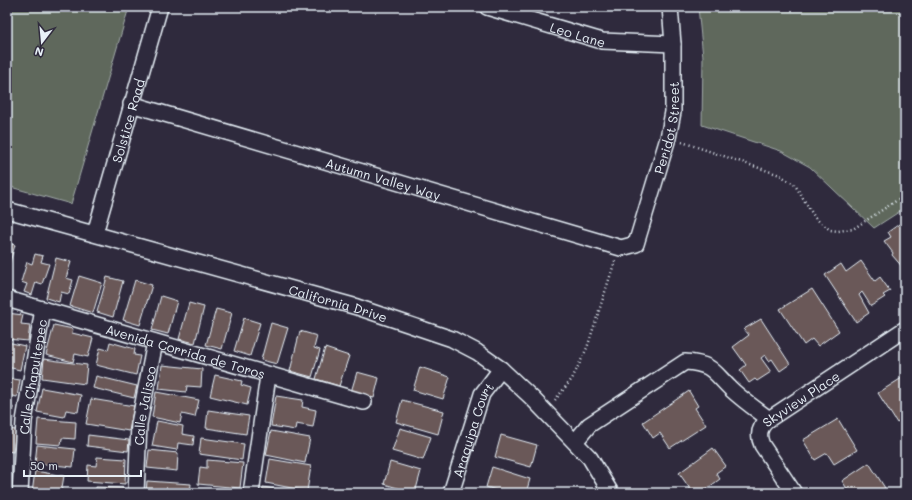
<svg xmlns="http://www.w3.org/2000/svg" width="912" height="500" viewBox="0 0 912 500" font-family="Mali,sans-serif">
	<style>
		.green { fill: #5e685c; stroke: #a3acaa }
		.building { fill: #6b5959; stroke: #e8f1f8 }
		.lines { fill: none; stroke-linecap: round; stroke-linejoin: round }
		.minor-casing { stroke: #e8f1f8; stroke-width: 18 }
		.path { stroke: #e8f1f8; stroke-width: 2.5; stroke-dasharray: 1 3; stroke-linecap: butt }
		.minor { stroke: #2f2a3d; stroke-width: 15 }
		.labels { text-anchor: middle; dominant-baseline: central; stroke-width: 3.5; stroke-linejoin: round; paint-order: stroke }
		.street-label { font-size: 13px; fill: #e8f1f8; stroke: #2f2a3d }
	</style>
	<rect width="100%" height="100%" fill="#2f2a3d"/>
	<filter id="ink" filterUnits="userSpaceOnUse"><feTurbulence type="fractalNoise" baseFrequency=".025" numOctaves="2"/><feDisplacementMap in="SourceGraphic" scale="8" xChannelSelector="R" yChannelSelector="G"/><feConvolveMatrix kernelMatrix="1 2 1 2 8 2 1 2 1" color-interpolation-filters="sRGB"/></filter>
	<g filter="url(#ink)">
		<path class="green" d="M7,7H129L71,204L7,186Z
			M698,7H905V208L874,228L810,167L781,151L702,125L703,57Z"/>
		<path class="building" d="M905,220V269H904L892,255L893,253L884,241L891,237L888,232Z
			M7,243L15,245L7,272Z
			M35,254L43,256L41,262L49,264L42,284L36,282L32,295L24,292L27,284L21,282L27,262L32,264Z
			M56,258L71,262L66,278L73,280L69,294L61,292L59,302L46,298Z
			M861,261L875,281L880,277L890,291L883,295L885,297L871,306L862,292L859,295L869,313L856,322L825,275L841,264L846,272Z
			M79,276L102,283L93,313L70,306Z
			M107,277L123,281L113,317L97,312Z
			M135,280L152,285L140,325L123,320Z
			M812,289L839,331L818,346L812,339L804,345L780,309Z
			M161,296L177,301L168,334L152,330Z
			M189,303L204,307L195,343L179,339Z
			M216,309L232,313L222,349L206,345Z
			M7,313L23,315L21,324L30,325L28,341L7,339Z
			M244,318L260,323L250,356L234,351Z
			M761,319L790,364L780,371L772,359L769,361L765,355L761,358L771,372L757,381L755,379L749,383L740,370L746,365L733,347L749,335L744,329Z
			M271,323L288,328L277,364L261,360Z
			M54,325L73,329L72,333L93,338L88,357L75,354L73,362L46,355Z
			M300,331L317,336L314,348L320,350L312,377L290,371Z
			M7,342L25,346L20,370L7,367Z
			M110,342L135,349L134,355L140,356L136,375L96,365L100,348L108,350Z
			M325,348L349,356L339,386L316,379Z
			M44,359L87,365L85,384L42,378Z
			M162,365L202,369L201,387L187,386L186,392L159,389Z
			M420,367L450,377L443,399L413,390Z
			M357,372L379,378L374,398L351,392Z
			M215,375L242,381L241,385L251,388L247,405L210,396Z
			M96,376L137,386L134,398L93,388Z
			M905,376V418L897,423L878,393Z
			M7,378L20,380L17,397L7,395Z
			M42,388L81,395L78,412L66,410L64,417L37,412Z
			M689,391L698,406L695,408L706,425L670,448L660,433L653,438L643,422Z
			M156,392L199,400L195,417L182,414L180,423L152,417Z
			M276,396L303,400L302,407L316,410L313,427L296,424L295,430L271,426Z
			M91,399L134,406L129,431L86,424Z
			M402,400L444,411L438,434L396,422Z
			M7,406L13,407L12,423H7Z
			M208,410L249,416L246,434L206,428Z
			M38,419L76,422L75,439L62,438L61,445L36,443Z
			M838,419L857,450L834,464L827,453L815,460L803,440Z
			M157,421L183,426L182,434L194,436L193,445L178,443L177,450L152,446Z
			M400,428L431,437L423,460L392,451Z
			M7,429L16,430L13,452L7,451Z
			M271,431L310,438L305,463L266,455Z
			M88,435L129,440L128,451L87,446Z
			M501,435L537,445L531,467L495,457Z
			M201,438L244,444L242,460L199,454Z
			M37,445L75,449L73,467L35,463Z
			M713,448L726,466L716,473L720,479L701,493H693L679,473Z
			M149,450L178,453L177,471L147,468Z
			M97,457L126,459L125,484L87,481L88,465L96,466Z
			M270,459L311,466L307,491L266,483Z
			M207,460L243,463L240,488L198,484L200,467L207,468Z
			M390,462L421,471L415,493L384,484Z
			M869,463L885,488L880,493H850L842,481Z
			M492,467L530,479L526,493H497L496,490L486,487Z
			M35,471L64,476L61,493H32Z
			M147,481L191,484L190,493H146Z
			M96,487L123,488V493H96Z
			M263,487L299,493H262Z"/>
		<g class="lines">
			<defs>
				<g id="minor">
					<path id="s1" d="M487,7L602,41L673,44"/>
					<path id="s2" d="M131,104L621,248L636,244L668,138L673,112V44L670,7"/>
					<path id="s3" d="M7,210L357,307L452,339L477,352L501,369L532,398L590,458L611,493"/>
					<path id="s4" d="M95,233L160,7"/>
					<path id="s5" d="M7,299L364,402"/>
					<path d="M575,442L589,425L685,362C714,364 713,372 732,390C744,401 757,410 769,419"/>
					<path id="s6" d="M20,493L24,421L43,309"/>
					<path id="s7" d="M136,493L139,424L155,342"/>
					<path d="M251,493L268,376"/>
					<path id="s8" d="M451,493L482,394L501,369"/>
					<path id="s9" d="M794,493L762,445C757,434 760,426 769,419L905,329"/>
				</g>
			</defs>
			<use href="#minor" class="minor-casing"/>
			<path class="path" d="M682,142L780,175L795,185L815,218L830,230L838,231L853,229L905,195
				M555,400L572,379L587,348L615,261"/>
			<use href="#minor" class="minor"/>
		</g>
	</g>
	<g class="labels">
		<g class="street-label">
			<text stroke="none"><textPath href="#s1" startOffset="95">Leo Lane</textPath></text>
			<text stroke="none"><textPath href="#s4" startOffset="117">Solstice Road</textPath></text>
			<text stroke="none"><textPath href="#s2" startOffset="647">Peridot Street</textPath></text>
			<text stroke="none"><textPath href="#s2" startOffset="263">Autumn Valley Way</textPath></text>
			<text stroke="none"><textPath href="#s3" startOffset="344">California Drive</textPath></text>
			<text stroke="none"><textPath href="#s5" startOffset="186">Avenida Corrida de Toros</textPath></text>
			<text stroke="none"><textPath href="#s6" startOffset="117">Calle Chapultepec</textPath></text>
			<text stroke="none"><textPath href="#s9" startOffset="125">Skyview Place</textPath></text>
			<text stroke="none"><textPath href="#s7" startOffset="88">Calle Jalisco</textPath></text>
			<text stroke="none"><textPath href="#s8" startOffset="67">Araquipa Court</textPath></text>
		</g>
	</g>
	<rect width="912" height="500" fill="none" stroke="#2f2a3d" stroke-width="24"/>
	<rect x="12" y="12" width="888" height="476" fill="none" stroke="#e8f1f8" stroke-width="1.5" filter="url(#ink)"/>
	<g transform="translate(42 42) rotate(196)" stroke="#2f2a3d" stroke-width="3" paint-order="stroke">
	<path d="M0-3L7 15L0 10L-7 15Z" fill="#e8f1f8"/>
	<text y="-6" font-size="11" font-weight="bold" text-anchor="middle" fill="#e8f1f8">N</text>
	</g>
	<path d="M24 470v6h117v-6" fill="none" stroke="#e8f1f8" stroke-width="2"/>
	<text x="30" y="470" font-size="12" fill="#e8f1f8" stroke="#2f2a3d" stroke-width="3" paint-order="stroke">50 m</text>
</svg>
